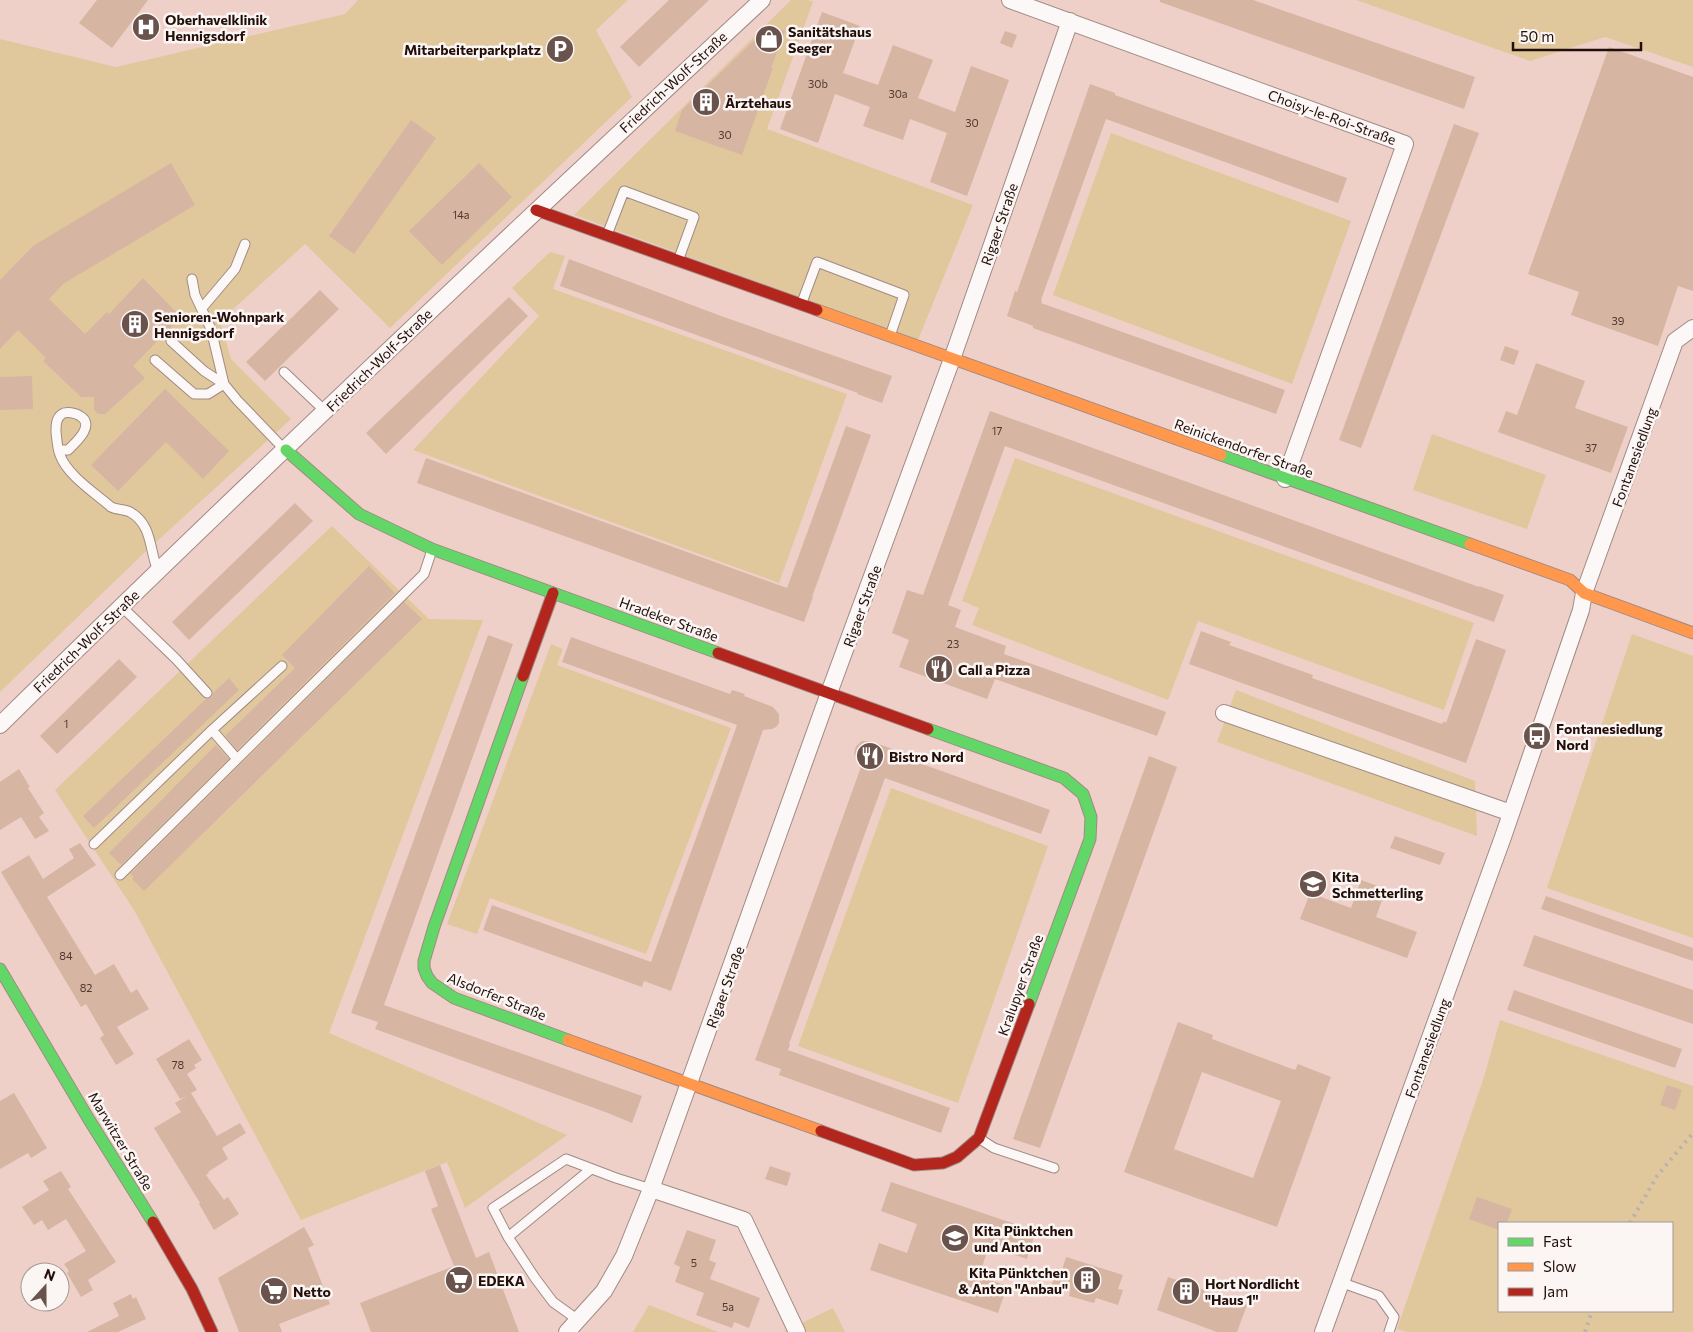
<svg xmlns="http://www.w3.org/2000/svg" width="1693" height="1332" viewBox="0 0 1693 1332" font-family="Commissioner,sans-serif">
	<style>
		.green { fill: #e0c89c; fill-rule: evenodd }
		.building { fill: #d6b5a2; fill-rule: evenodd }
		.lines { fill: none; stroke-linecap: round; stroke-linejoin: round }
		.lane-casing { stroke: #a08a84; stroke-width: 11 }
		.street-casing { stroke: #a08a84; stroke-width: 18 }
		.fast-casing { stroke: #a08a84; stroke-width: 13 }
		.slow-casing { stroke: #a08a84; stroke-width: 13 }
		.jam-casing { stroke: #a08a84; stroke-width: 13 }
		.lane { stroke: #fcf8f7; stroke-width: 9 }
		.street { stroke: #fcf8f7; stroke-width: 16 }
		.fast { stroke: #63d668; stroke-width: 11 }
		.slow { stroke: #ff974d; stroke-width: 11 }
		.jam { stroke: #b3261e; stroke-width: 11 }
		.rail { stroke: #bab2b0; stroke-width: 4; stroke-dasharray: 2.5 5; stroke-linecap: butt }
		.labels { text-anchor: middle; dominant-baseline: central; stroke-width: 5; stroke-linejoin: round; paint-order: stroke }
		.number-label { font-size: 11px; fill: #4f3830 }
		.poi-label { font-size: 14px; font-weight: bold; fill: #220f0a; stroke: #fbf5f4; text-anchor: start }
		.street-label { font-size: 14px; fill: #220f0a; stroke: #fbf5f4 }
	</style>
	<rect width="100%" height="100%" fill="#eed0c8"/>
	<path class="green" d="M358,0H628L596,30L632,97L390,328L305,244L220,321L231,359L291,419L143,554L0,692V39L116,67L345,14Z
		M791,0H808L813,2L767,129L973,205L918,340L574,215Z
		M1356,0H1693V67L1605,37L1530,61Z
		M1111,133L1351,221L1292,384L1053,295Z
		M550,252L565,256L553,289L847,394L779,583L413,450L539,316L512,288Z
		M1432,434L1546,475L1527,529L1413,490Z
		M1015,458L1474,623L1444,710L1198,621L1168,700L972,625L979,608L962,601Z
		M332,526L429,619L483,620L329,1033L567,1135L465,1208L447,1162L301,1220L134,910L55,790Z
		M1632,634L1693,656V938L1547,888Z
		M551,644L563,649L557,665L731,728L646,954L490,898L477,934L447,924Z
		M1236,690L1475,781L1477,836L1217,742Z
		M891,788L1048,846L958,1103L798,1046Z
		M1500,1020L1693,1086V1332H1407L1397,1329L1484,1077ZM1499,1223H1672V1311H1499Z
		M649,1305L718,1332H633Z
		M833,1308L845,1332H783Z"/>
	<path class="building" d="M97,0H148L112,48L79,23Z
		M669,0H709L639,67L620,47Z
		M1160,0H1253L1475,77L1464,109L1160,2Z
		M822,12L860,26L843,73L878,85L893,45L933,60L918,98L955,112L971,66L1009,80L967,196L930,182L947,133L910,119L903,140L863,126L870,107L835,94L818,143L780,129Z
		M769,26L785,31L771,68H773L742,155L675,131L682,110Z
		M1005,31L1017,35L1012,48L1000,43Z
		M1609,47L1693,77V291L1678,286L1658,346L1571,315L1579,292L1528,274Z
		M1090,84L1115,93V95L1347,178L1338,203L1106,119L1041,300L1042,301L1041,303L1285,390L1276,414L1033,328V326L1007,316L1015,291L1017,292Z
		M411,120L436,138L354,254L329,236Z
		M1454,124L1479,133L1361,448L1339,440Z
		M171,163L195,205L63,284L49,299L85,334L107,312L109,314L143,278L181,317L133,366L145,378L105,414H98L94,410V397H81L43,361L46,358L18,330L0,349V280L33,246Z
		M479,163L512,197L442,265L409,231Z
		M569,259L721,316L892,376L882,403L857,394L858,393L560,286Z
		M320,290L339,309L265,381L246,362Z
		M509,297L528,316L386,454L366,433Z
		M1505,346L1519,351L1514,365L1500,360Z
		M1536,363L1585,381L1575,408L1628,427L1611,473L1498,432L1506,411L1517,415Z
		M32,376L33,409L0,410V377Z
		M165,389L229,451L203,479L166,442L118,491L91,465Z
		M990,411L1479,587V586L1504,595L1494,622L1005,446L948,605L961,610L955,627L1006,646L1004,654L1166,712L1157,736L995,679L987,699L899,667L909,640L892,633L907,590L923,595Z
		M846,426L871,435L812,597H813L804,622L417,483L426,458L787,588Z
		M295,503L313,521L189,640L172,622Z
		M369,566L395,593L237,750L225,736L295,668L282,655Z
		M404,602L422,619L144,891L132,879L134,877L130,874Z
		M1201,631L1231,642L1229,645L1313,675L1312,678L1442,724L1444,721L1446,723L1476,639L1506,650L1466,763L1189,664Z
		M488,635L513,644L384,1005L642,1096L632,1123L608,1113L375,1029L378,1022L351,1013Z
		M571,637L730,694L732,690L745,694L744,696L773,707L779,714V723L776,727L772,729L763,730L671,991L644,981L642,987L483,930L492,905L651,962L737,725L562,662Z
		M119,659L137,677L57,754L40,736Z
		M229,678L239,690L94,828L83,816L206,699L212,697L213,693Z
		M862,741H869L899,751L900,750L913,755L911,760L1050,810L1041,834L885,778L789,1044L790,1045L788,1050L950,1108L941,1133L779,1075L781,1069L755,1060L861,767L854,754L856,746Z
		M216,745L229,759L121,865L109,853Z
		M1149,756L1177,767L1040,1148L1013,1139Z
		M19,769L30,787L28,788L44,813L39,817L49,831L35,839L21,817L0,830V782Z
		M1395,836L1445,853L1440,865L1390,848Z
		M80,843L96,865L47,897L95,975L114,964L131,993L137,989L149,1009L117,1027L134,1054L116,1065L100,1038L104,1035L86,1004L81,1007L1,872L29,855L43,879L74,858L69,849Z
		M1361,880L1386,889L1376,917L1417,932L1407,958L1300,919L1310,893L1351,908Z
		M1546,896L1693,948V961L1541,909Z
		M1534,935L1693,990V1024L1523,966Z
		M1514,990L1682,1049L1675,1068L1507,1010Z
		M1178,1022L1213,1035L1212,1039L1295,1070L1298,1064L1331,1077L1277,1227L1124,1172ZM1202,1072L1281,1101L1253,1178L1174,1149Z
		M189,1039L202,1060L194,1065L196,1068L187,1074L197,1090L191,1093L217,1136L240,1123L246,1133L222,1148L228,1159L208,1172L209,1173L206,1175L224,1200L228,1197L239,1214L214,1230L199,1204L200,1203L154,1128L181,1112L175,1103L187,1096L180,1099L156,1059Z
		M1667,1085L1682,1090L1675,1110L1660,1105Z
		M14,1093L47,1148L31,1158L28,1153L0,1169V1101Z
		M440,1165L476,1258L489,1252L519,1332H371L360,1303L454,1266L431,1209L438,1206L425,1171Z
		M770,1166L791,1173L787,1186L765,1179Z
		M61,1171L71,1187L68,1189L116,1262L88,1280L93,1290L81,1297L67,1273L69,1271L64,1264L86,1251L66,1219L48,1230L42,1220L34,1225L22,1207L49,1190L43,1181Z
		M891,1182L1036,1231L1027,1259L989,1246L979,1276L1007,1286L998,1313L870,1270L879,1243L907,1253L917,1224L881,1211Z
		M1477,1197L1512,1209L1507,1223H1499V1230L1469,1219Z
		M304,1227L314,1245L308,1248L330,1304L279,1324L282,1332H239L218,1278Z
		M687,1230L716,1240L709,1260L716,1263L710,1279L760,1298L749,1328L734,1322L732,1328L696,1315L704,1293L675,1282L680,1267L674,1264Z
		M1066,1257L1123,1275L1118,1289L1123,1290L1118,1305L1096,1298L1094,1303L1069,1296L1070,1290L1052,1284L1057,1268L1062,1270Z
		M1168,1277L1247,1305L1237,1332H1217L1157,1310Z
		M131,1294L133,1299L136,1297L146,1319L118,1332H87L119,1316L113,1303Z"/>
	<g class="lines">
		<defs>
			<path id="lane" d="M607,235L624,191L694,217L678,261
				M192,279L195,295L211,329L224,384L237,400L285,450
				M801,305L817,262L904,295L890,336
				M202,308L235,269L245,244
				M155,360L194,394H208L224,384L204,371L171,341
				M284,372L325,411
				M59,450H68C75,443 96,425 80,416C76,413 66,411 62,414C56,418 56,425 56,432C57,439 57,448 60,455C67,475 95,493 111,507C117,510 124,509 130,512C153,525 149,550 158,571
				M121,606L176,659L207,693
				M212,730L237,759
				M94,844L212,730L282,666
				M120,875L424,574L432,550
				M980,1139L994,1148L1054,1168
				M508,1237L591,1169
				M1340,1282L1379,1296L1394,1317L1389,1332
				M578,1320L553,1302L535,1278L508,1237L493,1208L566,1159L616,1178L651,1189"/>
			<path id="street" d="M1010,0L1405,144L1285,479
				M1224,713L1511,813
				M0,725C250,479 505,239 762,0
				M651,1189L744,1220L797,1332
				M567,1332L604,1291L624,1256L651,1189L829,693L952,359L1070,21
				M1323,1332L1503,837L1581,610L1584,593L1675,341L1693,328"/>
			<path id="fast" d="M286,450L359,514L432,549L718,653
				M1221,455L1470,544
				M523,676L434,927L424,961V968L427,976L432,983L454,998L568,1040
				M928,729L1064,778L1083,794L1091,817L1090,839L1029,1004
				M0,969L88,1118L153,1222"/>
			<path id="slow" d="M817,310L1221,455
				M1470,544L1570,580L1584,593L1693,633
				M568,1040L821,1131"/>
			<path id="jam" d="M536,210L817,310
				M718,653L928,729
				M523,676L553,593
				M821,1131L914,1165L943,1163L957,1157L979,1138L1029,1004
				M153,1222L192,1289L212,1332"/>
		</defs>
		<use href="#lane" class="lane-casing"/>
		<use href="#street" class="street-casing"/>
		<use href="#fast" class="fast-casing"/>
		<use href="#slow" class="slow-casing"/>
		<use href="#jam" class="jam-casing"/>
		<use href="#lane" class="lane"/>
		<use href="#street" class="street"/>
		<use href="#fast" class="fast"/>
		<use href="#slow" class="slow"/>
		<use href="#jam" class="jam"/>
		<path class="rail" d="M1630,1223L1657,1176L1693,1133
			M1585,1332L1592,1311"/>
	</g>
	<defs>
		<symbol id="hospital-disc" viewBox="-11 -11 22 22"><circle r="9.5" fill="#69534c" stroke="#fbf5f4"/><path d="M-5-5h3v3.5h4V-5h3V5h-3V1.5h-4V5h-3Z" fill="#fff"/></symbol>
		<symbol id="shop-disc" viewBox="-11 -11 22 22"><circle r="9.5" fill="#69534c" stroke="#fbf5f4"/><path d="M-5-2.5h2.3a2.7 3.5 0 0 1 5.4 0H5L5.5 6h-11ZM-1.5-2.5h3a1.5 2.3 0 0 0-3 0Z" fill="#fff"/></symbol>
		<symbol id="parking-disc" viewBox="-11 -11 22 22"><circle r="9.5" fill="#69534c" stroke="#fbf5f4"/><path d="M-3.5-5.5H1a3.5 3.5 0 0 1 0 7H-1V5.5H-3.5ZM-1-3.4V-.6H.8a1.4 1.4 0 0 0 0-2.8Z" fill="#fff"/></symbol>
		<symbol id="building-disc" viewBox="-11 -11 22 22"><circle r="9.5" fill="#69534c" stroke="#fbf5f4"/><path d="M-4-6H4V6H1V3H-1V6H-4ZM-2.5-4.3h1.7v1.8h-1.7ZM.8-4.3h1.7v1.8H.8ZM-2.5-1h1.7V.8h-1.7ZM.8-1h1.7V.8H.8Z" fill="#fff"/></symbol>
		<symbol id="restaurant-disc" viewBox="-11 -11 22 22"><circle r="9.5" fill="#69534c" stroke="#fbf5f4"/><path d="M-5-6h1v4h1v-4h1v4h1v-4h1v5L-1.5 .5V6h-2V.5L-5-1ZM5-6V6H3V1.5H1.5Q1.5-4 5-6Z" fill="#fff"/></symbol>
		<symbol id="bus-disc" viewBox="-11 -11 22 22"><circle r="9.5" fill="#69534c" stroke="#fbf5f4"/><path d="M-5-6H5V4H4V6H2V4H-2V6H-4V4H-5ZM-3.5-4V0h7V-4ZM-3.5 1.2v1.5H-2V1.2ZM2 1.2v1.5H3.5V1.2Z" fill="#fff"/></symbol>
		<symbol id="school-disc" viewBox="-11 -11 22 22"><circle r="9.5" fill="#69534c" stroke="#fbf5f4"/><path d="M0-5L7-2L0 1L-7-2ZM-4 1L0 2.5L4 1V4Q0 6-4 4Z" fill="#fff"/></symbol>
		<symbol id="supermarket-disc" viewBox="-11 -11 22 22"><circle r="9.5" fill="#69534c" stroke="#fbf5f4"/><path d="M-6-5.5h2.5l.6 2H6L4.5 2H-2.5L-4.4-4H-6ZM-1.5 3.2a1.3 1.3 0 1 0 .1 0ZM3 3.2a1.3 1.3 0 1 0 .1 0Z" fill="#fff"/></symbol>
	</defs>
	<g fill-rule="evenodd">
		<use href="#hospital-disc" x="130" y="11" width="32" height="32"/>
		<use href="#shop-disc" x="753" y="23" width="32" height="32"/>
		<use href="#parking-disc" x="544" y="33" width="32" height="32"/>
		<use href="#building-disc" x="690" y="86" width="32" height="32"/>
		<use href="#building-disc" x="119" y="308" width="32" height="32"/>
		<use href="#restaurant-disc" x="923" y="653" width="32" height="32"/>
		<use href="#bus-disc" x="1521" y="720" width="32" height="32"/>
		<use href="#restaurant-disc" x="854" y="740" width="32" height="32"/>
		<use href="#school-disc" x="1297" y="868" width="32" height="32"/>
		<use href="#school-disc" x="939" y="1222" width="32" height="32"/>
		<use href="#supermarket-disc" x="443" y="1264" width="32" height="32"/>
		<use href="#building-disc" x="1071" y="1264" width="32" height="32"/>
		<use href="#supermarket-disc" x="258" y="1275" width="32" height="32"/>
		<use href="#building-disc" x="1170" y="1275" width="32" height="32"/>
	</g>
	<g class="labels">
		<g class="number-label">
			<text x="818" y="83">30b</text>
			<text x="898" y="93">30a</text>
			<text x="972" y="122">30</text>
			<text x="725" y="134">30</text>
			<text x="461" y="214">14a</text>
			<text x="1618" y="320">39</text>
			<text x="997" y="430">17</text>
			<text x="1591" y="447">37</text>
			<text x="953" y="643">23</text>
			<text x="66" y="723">1</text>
			<text x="66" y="955">84</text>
			<text x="86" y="987">82</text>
			<text x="178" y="1064">78</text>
			<text x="694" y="1262">5</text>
			<text x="728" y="1306">5a</text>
		</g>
		<g class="poi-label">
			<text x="165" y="19">Oberhavelklinik<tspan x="165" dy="16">Hennigsdorf</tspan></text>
			<text x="788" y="31">Sanitätshaus<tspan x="788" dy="16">Seeger</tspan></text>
			<text x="541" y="49" text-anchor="end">Mitarbeiterparkplatz</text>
			<text x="725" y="102">Ärztehaus</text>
			<text x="154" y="316">Senioren-Wohnpark<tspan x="154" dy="16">Hennigsdorf</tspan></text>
			<text x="958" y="669">Call a Pizza</text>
			<text x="1556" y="728">Fontanesiedlung<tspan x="1556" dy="16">Nord</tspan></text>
			<text x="889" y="756">Bistro Nord</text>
			<text x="1332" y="876">Kita<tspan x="1332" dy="16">Schmetterling</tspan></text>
			<text x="974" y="1230">Kita Pünktchen<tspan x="974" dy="16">und Anton</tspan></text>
			<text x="1068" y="1272" text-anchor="end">Kita Pünktchen<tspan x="1068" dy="16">&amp; Anton "Anbau"</tspan></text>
			<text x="478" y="1280">EDEKA</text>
			<text x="1205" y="1283">Hort Nordlicht<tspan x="1205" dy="16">"Haus 1"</tspan></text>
			<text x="293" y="1291">Netto</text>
		</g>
		<g class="street-label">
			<text transform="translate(673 82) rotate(-43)">Friedrich-Wolf-Straße</text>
			<text transform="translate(1332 117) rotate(20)">Choisy-le-Roi-Straße</text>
			<text transform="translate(999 224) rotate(-71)">Rigaer Straße</text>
			<text transform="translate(379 360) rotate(-44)">Friedrich-Wolf-Straße</text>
			<text transform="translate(1244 448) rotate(20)">Reinickendorfer Straße</text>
			<text transform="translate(1634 457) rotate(-70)">Fontanesiedlung</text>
			<text transform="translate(862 606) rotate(-70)">Rigaer Straße</text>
			<text transform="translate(669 619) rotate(20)">Hradeker Straße</text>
			<text transform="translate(86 641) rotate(-44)">Friedrich-Wolf-Straße</text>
			<text transform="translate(1020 985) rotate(-70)">Kralupyer Straße</text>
			<text transform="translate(725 987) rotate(-70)">Rigaer Straße</text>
			<text transform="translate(497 996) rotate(22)">Alsdorfer Straße</text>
			<text transform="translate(1427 1048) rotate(-70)">Fontanesiedlung</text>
			<text transform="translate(121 1141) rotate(59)">Marwitzer Straße</text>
		</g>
	</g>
	<rect x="1498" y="1222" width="175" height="90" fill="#fbf5f4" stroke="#a49996"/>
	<rect x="1508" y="1238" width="25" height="8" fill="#63d668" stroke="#a49996"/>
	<text x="1543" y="1247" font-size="15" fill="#220f0a">Fast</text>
	<rect x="1508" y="1263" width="25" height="8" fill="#ff974d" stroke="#a49996"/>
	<text x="1543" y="1272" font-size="15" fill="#220f0a">Slow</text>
	<rect x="1508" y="1288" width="25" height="8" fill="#b3261e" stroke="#a49996"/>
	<text x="1543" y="1297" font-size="15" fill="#220f0a">Jam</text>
	<g transform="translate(45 1287) rotate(21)"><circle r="24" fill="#fbf5f4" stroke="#a49996"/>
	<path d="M0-4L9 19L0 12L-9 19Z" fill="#69534c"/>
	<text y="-8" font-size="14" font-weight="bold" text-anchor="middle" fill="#220f0a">N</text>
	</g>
	<path d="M1513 42v8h128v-8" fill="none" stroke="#220f0a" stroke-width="2.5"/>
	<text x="1520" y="42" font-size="15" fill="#220f0a" stroke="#fbf5f4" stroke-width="4" paint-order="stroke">50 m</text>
</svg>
